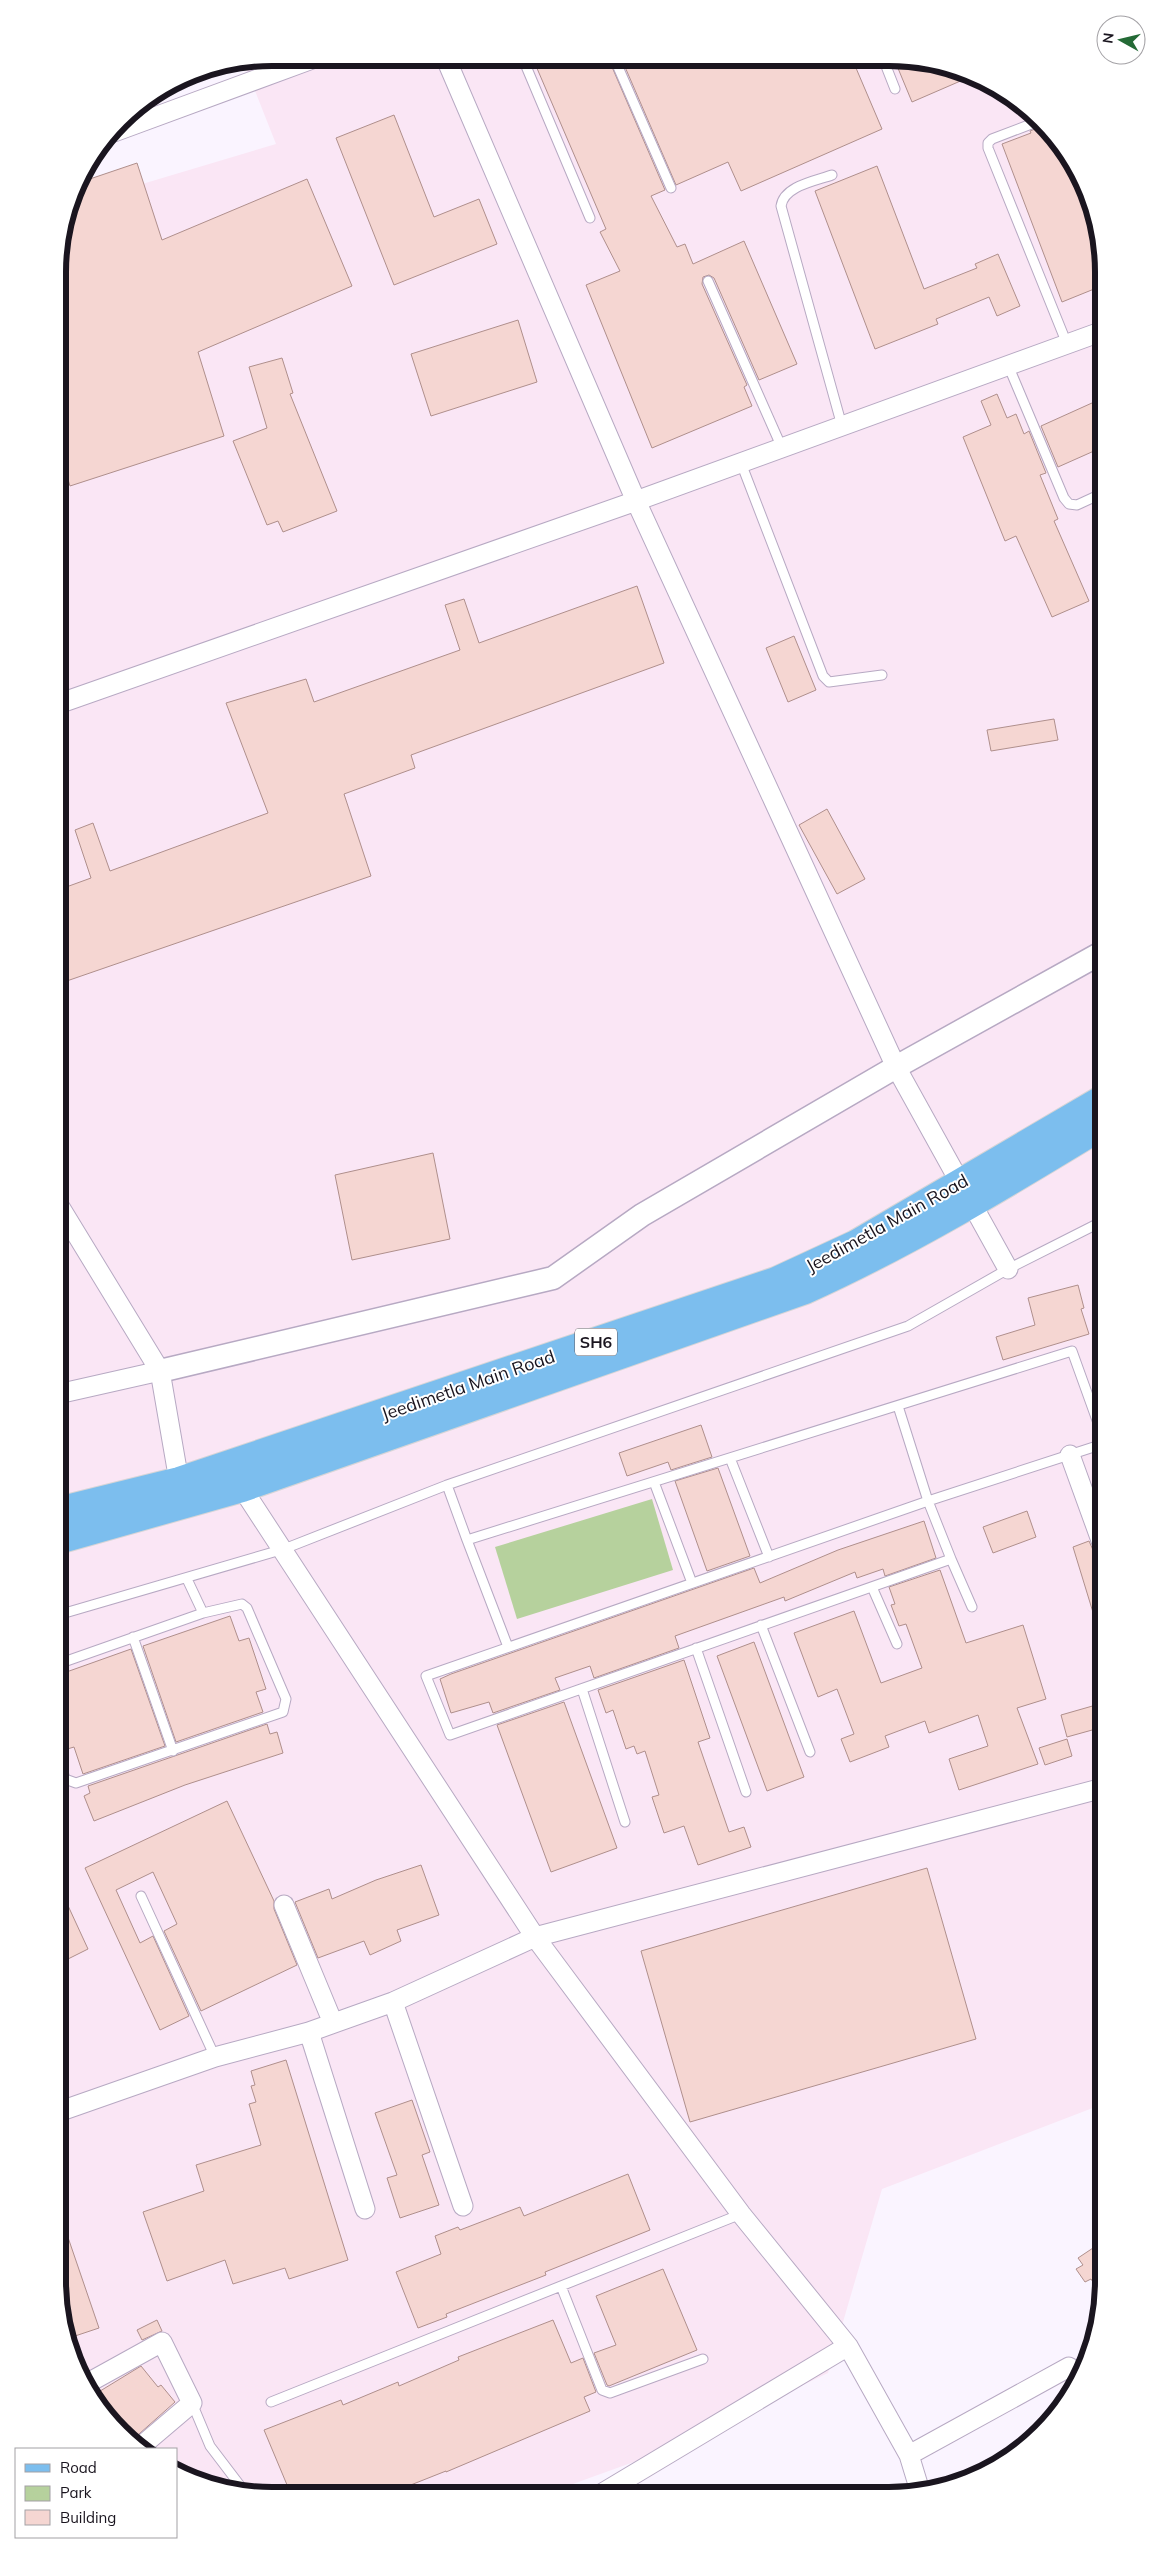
<svg xmlns="http://www.w3.org/2000/svg" width="1161" height="2553" viewBox="0 0 1161 2553" font-family="Mulish,sans-serif">
	<style>
		.industrial { fill: #fae6f5 }
		.green { fill: #b6d19d }
		.building { fill: #f5d6d2; stroke: #af8f8c }
		.lines { fill: none; stroke-linecap: round; stroke-linejoin: round }
		.service-casing { stroke: #b7a9c3; stroke-width: 11 }
		.minor-casing { stroke: #b7a9c3; stroke-width: 21 }
		.tertiary-casing { stroke: #b7a9c3; stroke-width: 25 }
		.primary-casing { stroke: #d6d5d7; stroke-width: 30 }
		.service { stroke: #fff; stroke-width: 9 }
		.minor { stroke: #fff; stroke-width: 19 }
		.tertiary { stroke: #fff; stroke-width: 22 }
		.primary { stroke: #7cbeee; stroke-width: 28 }
		.labels { text-anchor: middle; dominant-baseline: central; stroke-width: 4; stroke-linejoin: round; paint-order: stroke }
		.shield { fill: #fff; stroke: #5f5b62; stroke-width: 1 }
		.shield-label { font-size: 16px; font-weight: bold; fill: #1a151f }
		.street-label { font-size: 18px; fill: #1a151f; stroke: #fff }
		.rim { fill: none; stroke: #1a151f; stroke-width: 6 }
	</style>
	<rect width="100%" height="100%" fill="#faf4ff"/>
	<path class="industrial" d="M272,58L931,62L984,79L1031,111L1075,164L1096,216L1103,272V2104L882,2189L828,2373L664,2451L548,2493L230,2491L177,2474L176,2449H141L130,2442L93,2400L65,2337L58,2281V258L72,205L276,144L244,63Z"/>
	<path class="green" d="M652,1499L673,1570L517,1619L495,1547Z"/>
	<path class="building" d="M533,59L609,60L665,190L651,196L677,247L685,244L693,264L744,241L797,364L759,380L714,278L709,275L703,277L702,284L747,385L744,387L752,406L652,448L586,285L620,271L600,232L606,229Z
		M622,60L853,61L882,129L741,191L728,162L676,185Z
		M895,61L931,62L972,76L912,102Z
		M394,115L434,217L479,199L497,244L394,285L336,138Z
		M1043,126L1075,164L1096,216L1104,272V285L1062,302L1002,144L1031,133L1030,131Z
		M137,163L162,240L307,179L352,286L198,352L224,436L70,486L58,447V258L78,183Z
		M877,166L924,289L977,268L975,264L998,254L1020,306L997,316L989,297L936,319L938,324L875,349L815,191Z
		M518,320L537,382L431,416L411,354Z
		M282,358L293,393L290,394L337,511L283,532L278,521L267,525L233,441L267,428L249,367Z
		M997,394L1007,418L1016,414L1024,434L1029,431L1046,473L1040,475L1058,519L1054,521L1089,601L1052,617L1016,536L1005,541L963,437L991,425L981,401Z
		M1103,398V447L1058,467L1041,426Z
		M637,586L664,663L411,755L415,768L344,794L371,876L58,984V890L91,878L75,830L93,823L110,871L268,813L226,703L306,679L314,702L460,650L445,605L464,599L479,643Z
		M794,636L816,690L788,702L766,648Z
		M1054,719L1058,740L991,751L987,730Z
		M827,809L865,879L837,894L799,825Z
		M433,1153L450,1239L352,1260L335,1175Z
		M1078,1285L1084,1308L1081,1309L1089,1334L1003,1360L996,1337L1035,1325L1028,1298Z
		M701,1425L712,1457L671,1470L668,1462L627,1476L619,1453Z
		M718,1468L750,1556L707,1571L675,1481Z
		M1027,1511L1036,1537L993,1553L983,1527Z
		M924,1521L936,1558L885,1576L883,1569L857,1578L855,1572L785,1601L784,1597L675,1636L679,1648L594,1678L590,1666L555,1678L560,1690L493,1713L489,1702L451,1713L440,1679L451,1674L754,1568L760,1583L838,1550Z
		M1089,1541L1093,1550L1098,1556L1103,1572V1631L1099,1632L1073,1547Z
		M940,1570L966,1643L1023,1625L1046,1699L1017,1708L1038,1764L959,1790L949,1759L988,1746L978,1715L929,1733L925,1721L885,1736L889,1747L850,1762L841,1739L854,1734L837,1689L818,1697L794,1633L854,1611L881,1683L922,1668L906,1624L899,1626L891,1605L895,1604L889,1587Z
		M230,1616L239,1641L249,1638L266,1689L256,1692L263,1712L176,1742L143,1646Z
		M754,1642L804,1777L767,1791L717,1656Z
		M131,1649L165,1746L83,1774L74,1747L64,1750L58,1732V1675Z
		M684,1660L710,1738L698,1742L729,1832L744,1827L751,1847L698,1865L684,1826L664,1833L652,1797L659,1795L645,1751L637,1754L634,1746L626,1749L613,1710L606,1713L598,1690Z
		M564,1702L617,1848L551,1872L497,1725Z
		M1103,1703V1727L1067,1737L1061,1715Z
		M267,1724L270,1734L277,1732L283,1753L185,1785L94,1821L84,1796L90,1793L88,1786Z
		M1067,1739L1072,1756L1045,1765L1039,1748Z
		M227,1801L274,1901V1909L297,1965L201,2011L164,1931L177,1924L153,1872L116,1890L140,1943L153,1936L189,2016L160,2030L85,1868Z
		M421,1865L439,1915L397,1930L401,1941L370,1955L364,1941L318,1958L295,1902L329,1889L332,1899L376,1880Z
		M927,1868L976,2039L690,2122L641,1951Z
		M58,1884L88,1949L58,1964Z
		M286,2060L348,2260L289,2279L285,2268L233,2284L225,2260L167,2281L143,2212L204,2191L196,2165L261,2145L249,2104L256,2102L251,2086L255,2085L251,2071Z
		M412,2100L430,2152L422,2155L439,2205L400,2218L387,2178L397,2175L375,2113Z
		M628,2174L650,2230L545,2272L546,2275L446,2314L447,2317L418,2328L396,2272L441,2254L435,2236L458,2227L460,2230L520,2207L524,2216Z
		M60,2214L99,2328L66,2339L58,2281V2215Z
		M1096,2246L1103,2258V2297L1091,2279L1085,2282L1076,2269L1083,2265L1078,2258Z
		M663,2269L697,2350L609,2386L607,2385L594,2353L616,2345L596,2296Z
		M157,2320L162,2331L142,2340L137,2330Z
		M553,2320L571,2363L583,2358L596,2392L584,2397L590,2411L446,2472V2471L393,2492H290L264,2430L341,2400L343,2405L398,2382L399,2386L459,2360L458,2357Z
		M141,2366L158,2387L161,2385L175,2402L130,2442L92,2396Z"/>
	<g class="lines">
		<defs>
			<path id="service" d="M523,59L590,218
				M615,60L671,188
				M884,61L895,89
				M1039,121L992,139L988,143V148L1067,344
				M832,175C815,181 784,186 781,206L842,426
				M708,281L782,448
				M1008,365L1064,498L1069,504L1077,505L1103,493
				M741,463L823,676L829,682L882,675
				M898,1406L928,1501L1103,1444
				M730,1458L769,1557
				M654,1482L692,1583
				M447,1485L467,1540
				M928,1501L951,1559L450,1735L426,1676Z
				M951,1559L972,1607
				M187,1579L203,1613
				M872,1587L897,1644
				M58,1615L284,1549L447,1485L908,1326L1008,1269L1103,1221
				M761,1625L810,1752
				M133,1637L173,1751
				M508,1647L467,1540L1072,1351L1103,1437
				M696,1648L746,1792
				M582,1689L625,1822
				M58,1754L65,1779L76,1783L283,1712L286,1699L247,1608L242,1604L203,1613L58,1664
				M141,1896L215,2057
				M561,2286L602,2390L610,2393L703,2359
				M271,2402L741,2214
				M192,2403L210,2446L245,2492"/>
			<path id="minor" d="M446,59L636,501L896,1067L1008,1269
				M114,132L315,58
				M58,704L636,501L1103,331
				M58,1204L160,1371L179,1481
				M58,1394L160,1371
				M1070,1455L1103,1546
				M242,1488L535,1937L741,2214L848,2346L909,2455L920,2491
				M284,1905L333,2023
				M393,2002L463,2206
				M309,2032L365,2209
				M58,2112L215,2057L309,2032L393,2002L535,1937L1103,1788
				M86,2384L162,2342L192,2403L139,2448
				M909,2455L1069,2367
				M601,2494L848,2346"/>
			<path id="tertiary" d="M160,1371L553,1278L642,1215L896,1067L1103,952"/>
			<path id="primary" d="M58,1511L179,1481L776,1281L856,1244L1103,1099
				M58,1540L242,1488L805,1290C909,1243 1006,1184 1103,1125"/>
		</defs>
		<use href="#service" class="service-casing"/>
		<use href="#minor" class="minor-casing"/>
		<use href="#tertiary" class="tertiary-casing"/>
		<use href="#primary" class="primary-casing"/>
		<use href="#service" class="service"/>
		<use href="#minor" class="minor"/>
		<use href="#tertiary" class="tertiary"/>
		<use href="#primary" class="primary"/>
	</g>
	<g class="labels">
		<rect class="shield" x="575" y="1328.5" width="42" height="27" rx="4"/>
		<g class="shield-label">
			<text x="596" y="1342">SH6</text>
		</g>
		<g class="street-label">
			<text transform="translate(887 1223) rotate(-29)">Jeedimetla Main Road</text>
			<text transform="translate(468 1385) rotate(-19)">Jeedimetla Main Road</text>
		</g>
	</g>
	<path d="M0 0H1161V2553H0ZM272 66H889A206 206 0 0 1 1095 272V2281A206 206 0 0 1 889 2487H272A206 206 0 0 1 66 2281V272A206 206 0 0 1 272 66Z" fill="#fff" fill-rule="evenodd"/>
	<path class="rim" d="M272 66H889A206 206 0 0 1 1095 272V2281A206 206 0 0 1 889 2487H272A206 206 0 0 1 66 2281V272A206 206 0 0 1 272 66Z"/>
	<rect x="15" y="2448" width="162" height="90" fill="#ffffff" stroke="#a3a1a5"/>
	<rect x="25" y="2464" width="25" height="8" fill="#7cbeee" stroke="#a3a1a5"/>
	<text x="60" y="2473" font-size="15" fill="#1a151f">Road</text>
	<rect x="25" y="2486" width="25" height="15" fill="#b6d19d" stroke="#a3a1a5"/>
	<text x="60" y="2498" font-size="15" fill="#1a151f">Park</text>
	<rect x="25" y="2510" width="25" height="15" fill="#f5d6d2" stroke="#a3a1a5"/>
	<text x="60" y="2523" font-size="15" fill="#1a151f">Building</text>
	<g transform="translate(1121 40) rotate(278)"><circle r="24" fill="#ffffff" stroke="#a3a1a5"/>
	<path d="M0-4L9 19L0 12L-9 19Z" fill="#246a36"/>
	<text y="-8" font-size="14" font-weight="bold" text-anchor="middle" fill="#1a151f">N</text>
	</g>
</svg>
